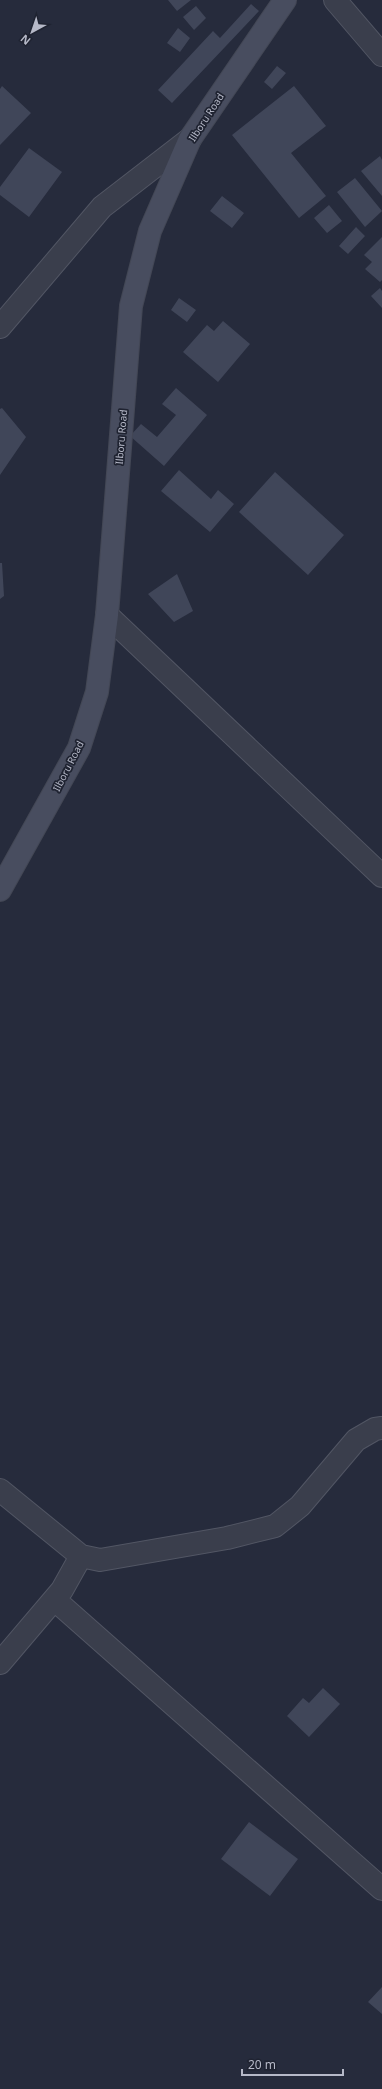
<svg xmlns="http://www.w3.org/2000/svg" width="382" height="2089" viewBox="0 0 382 2089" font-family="'Noto Sans',sans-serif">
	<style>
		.building { fill: #404659 }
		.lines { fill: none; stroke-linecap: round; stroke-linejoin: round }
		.street-casing { stroke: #525664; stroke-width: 24 }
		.secondary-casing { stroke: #434755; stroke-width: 24 }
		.street { stroke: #3a3e4c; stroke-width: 22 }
		.secondary { stroke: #484d5f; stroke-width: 22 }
		.labels { text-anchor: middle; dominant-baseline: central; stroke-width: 3.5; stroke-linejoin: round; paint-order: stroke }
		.street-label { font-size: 10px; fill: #b6b9c8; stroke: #1f2331 }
	</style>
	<rect width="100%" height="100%" fill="#262b3c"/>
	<path class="building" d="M168,0H191L177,11Z
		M251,4L259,11L172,103L158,90L213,31L220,38Z
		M196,6L206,18L194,30L183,17Z
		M178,28L190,38L180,52L167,43Z
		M277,66L286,73L272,89L264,82Z
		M2,86L31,113L0,145V89Z
		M294,86L326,126L291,153L326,196L299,218L232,135Z
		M29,148L62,172L29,217L0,195V187Z
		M380,156L382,160V196L361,171Z
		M355,178L382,211L365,227L337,192Z
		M222,196L244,213L232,228L210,211Z
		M329,205L342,221L327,233L314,218Z
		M356,227L365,236L348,254L339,246Z
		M382,237V280L380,282L365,269L372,262L364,255Z
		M380,288L382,291V308L371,296Z
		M179,298L196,310L187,322L171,310Z
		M223,321L250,344L218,382L183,352L207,325L214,331Z
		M176,388L207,415L164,466L130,436L141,424L157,437L176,415L162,404Z
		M2,408L26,437L0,475V409Z
		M179,470L211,499L218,490L234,504L210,532L161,491Z
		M275,472L344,535L308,575L239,512Z
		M0,563H2L4,596L0,599Z
		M177,574L193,611L174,622L148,594Z
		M323,1688L340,1704L309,1737L287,1716L303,1698L309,1703Z
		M249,1822L298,1859L270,1896L221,1859Z
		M382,1987V2014L368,2002Z"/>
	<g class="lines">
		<defs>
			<path id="street" d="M335,0L382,55
				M0,327L102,207L190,139
				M107,615L382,876
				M0,1490L81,1556L100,1560L227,1538L275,1526L300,1506L356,1440L375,1429L382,1428
				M55,1600L382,1889
				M0,1663L62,1590L81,1556"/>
			<path id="secondary" d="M0,890L79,748L97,692L107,615L131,306L150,231L190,139L285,0"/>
		</defs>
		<use href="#street" class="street-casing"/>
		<use href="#secondary" class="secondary-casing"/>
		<use href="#street" class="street"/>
		<use href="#secondary" class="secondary"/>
	</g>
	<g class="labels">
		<g class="street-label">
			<text transform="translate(206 117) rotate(-57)">Ilboru Road</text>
			<text transform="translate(121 437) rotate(-85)">Ilboru Road</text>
			<text transform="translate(68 766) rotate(-63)">Ilboru Road</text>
		</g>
	</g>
	<g transform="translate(32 32) rotate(220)" stroke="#1f2331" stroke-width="3" paint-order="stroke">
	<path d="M0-3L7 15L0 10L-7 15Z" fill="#b6b9c8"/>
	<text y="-6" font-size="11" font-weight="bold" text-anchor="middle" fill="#b6b9c8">N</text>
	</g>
	<path d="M242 2069v6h101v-6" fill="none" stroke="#b6b9c8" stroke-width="2"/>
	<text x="248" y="2069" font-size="12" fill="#b6b9c8" stroke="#1f2331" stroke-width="3" paint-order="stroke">20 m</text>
</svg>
